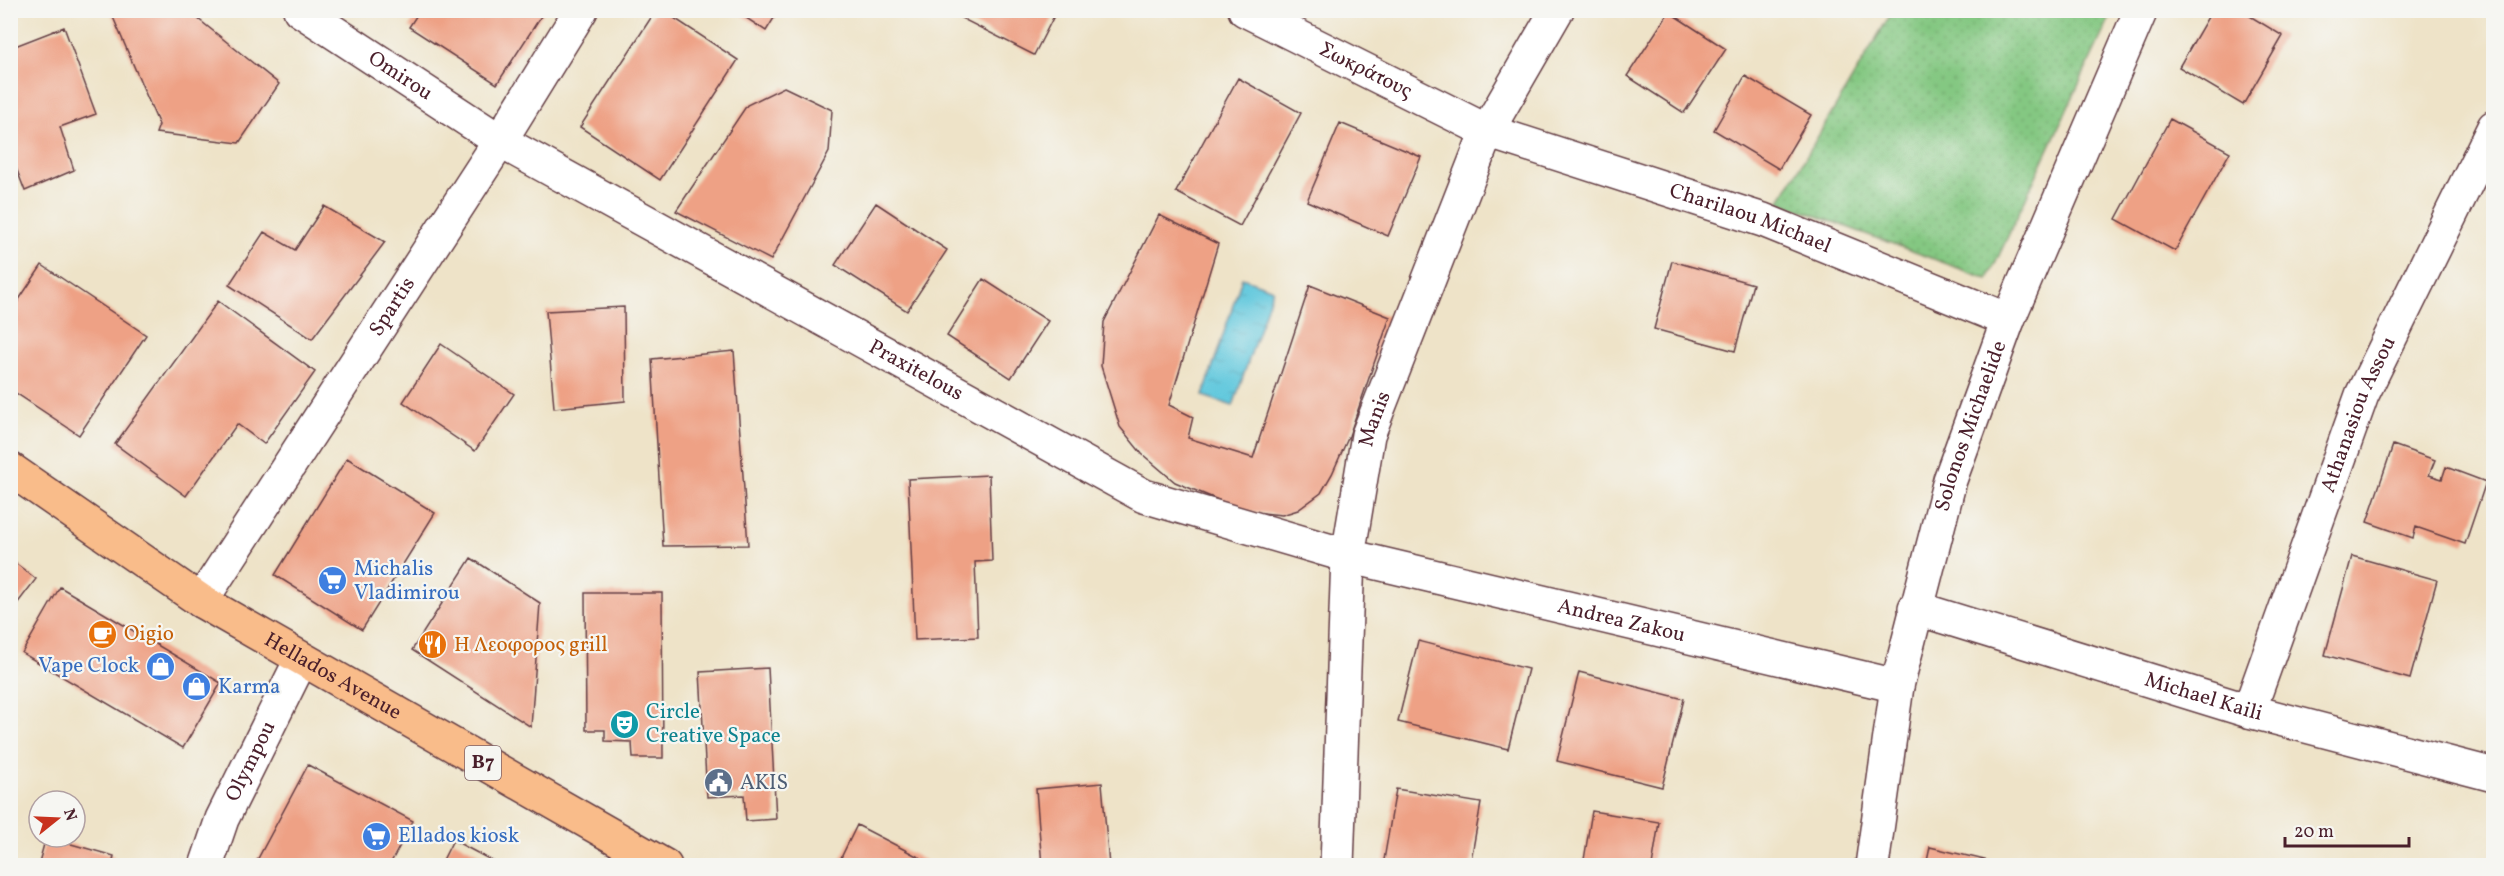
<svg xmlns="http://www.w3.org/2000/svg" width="2504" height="876" viewBox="0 0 2504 876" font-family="Vollkorn,serif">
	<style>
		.grass { fill: url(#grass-dots); stroke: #677456; stroke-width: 1.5 }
		.water { fill: url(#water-ripples); stroke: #567484; stroke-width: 1.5 }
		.building { fill: #eea185 }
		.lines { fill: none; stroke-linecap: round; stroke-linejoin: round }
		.street-casing { stroke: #633c43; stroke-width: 36 }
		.primary-casing { stroke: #633c43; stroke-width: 36 }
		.street { stroke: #fff; stroke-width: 33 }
		.primary { stroke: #f9bc8a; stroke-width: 33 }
		.labels { text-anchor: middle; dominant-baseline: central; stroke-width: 4.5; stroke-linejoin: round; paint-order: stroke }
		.shield { fill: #f6f6f2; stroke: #7e6067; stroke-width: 1.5 }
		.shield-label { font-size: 20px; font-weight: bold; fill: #4a1f2b }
		.street-label { font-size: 21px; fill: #4a1f2b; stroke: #f6f6f2 }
		.shop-label { font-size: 21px; fill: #366cbe; stroke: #f6f6f2; text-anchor: start }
		.food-label { font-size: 21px; fill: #c56008; stroke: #f6f6f2; text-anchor: start }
		.culture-label { font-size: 21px; fill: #0d838f; stroke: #f6f6f2; text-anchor: start }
		.service-label { font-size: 21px; fill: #4e5e75; stroke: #f6f6f2; text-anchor: start }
	</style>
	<defs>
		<pattern id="grass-dots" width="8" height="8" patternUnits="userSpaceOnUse" patternTransform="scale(1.5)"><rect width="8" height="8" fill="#84c882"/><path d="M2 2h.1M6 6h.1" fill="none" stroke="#74ab70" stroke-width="1.8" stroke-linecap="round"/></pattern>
		<pattern id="water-ripples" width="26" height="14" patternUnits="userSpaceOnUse" patternTransform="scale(1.5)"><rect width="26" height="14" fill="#61c8dd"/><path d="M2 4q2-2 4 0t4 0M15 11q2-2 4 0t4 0" fill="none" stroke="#56abbe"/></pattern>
	</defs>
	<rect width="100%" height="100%" fill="#f6f6f2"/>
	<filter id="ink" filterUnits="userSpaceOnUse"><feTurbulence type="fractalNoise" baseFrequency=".0167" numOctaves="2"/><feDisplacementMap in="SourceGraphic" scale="12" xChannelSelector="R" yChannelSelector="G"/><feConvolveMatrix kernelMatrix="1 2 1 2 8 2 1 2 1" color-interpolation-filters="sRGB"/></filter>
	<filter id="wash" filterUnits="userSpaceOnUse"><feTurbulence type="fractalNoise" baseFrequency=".008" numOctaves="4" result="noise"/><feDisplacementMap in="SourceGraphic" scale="24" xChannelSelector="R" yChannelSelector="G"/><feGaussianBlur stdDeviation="1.35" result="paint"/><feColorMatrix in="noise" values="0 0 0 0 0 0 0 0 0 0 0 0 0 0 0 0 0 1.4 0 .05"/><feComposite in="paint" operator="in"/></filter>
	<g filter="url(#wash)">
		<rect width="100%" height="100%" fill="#eee3c8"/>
		<path class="grass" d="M1893,10L2113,11L1988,279L1779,202Z"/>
		<path class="water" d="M1242,278L1273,289L1233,406L1203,396Z"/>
		<g id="blocks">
			<path class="building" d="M110,10H187L279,84L239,143L156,133L159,125Z
				M420,10H545L497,84L409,27Z
				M656,10H662L738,60L660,180L580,127Z
				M734,10H779L766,31Z
				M962,10H1057L1034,55L959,17Z
				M2212,10H2240L2283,36L2243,105L2179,67Z
				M1669,12L1726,49L1684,113L1627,76Z
				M64,27L96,114L60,127L74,170L25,191L10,152V48Z
				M1745,76L1811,115L1779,169L1714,130Z
				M1238,78L1301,113L1240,226L1176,192Z
				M784,87L832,110L829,152L771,260L676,211L747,105Z
				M2170,119L2230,152L2175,251L2116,219Z
				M1340,123L1421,157L1388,236L1307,201Z
				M876,203L947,250L907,311L835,265Z
				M324,206L385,242L312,339L229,285L264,232L295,250Z
				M1159,215L1218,244L1169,405L1193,417L1188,438L1253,458L1310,285L1390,317L1349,436L1332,474L1321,493L1298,510L1282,515L1245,511L1175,482L1142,454L1120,427L1101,366L1104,322Z
				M1672,261L1753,284L1735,351L1654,329Z
				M42,265L146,335L79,435L10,389V313Z
				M983,279L1048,321L1011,378L947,336Z
				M218,301L315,372L264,444L237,424L186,496L115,444Z
				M624,307L625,401L554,408L546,311Z
				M441,344L514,394L475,451L403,402Z
				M734,351L748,545L663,546L652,359Z
				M2393,445L2435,460L2429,475L2442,479L2446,467L2486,482L2465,544L2416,527L2413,538L2367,522Z
				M347,458L435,513L362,630L275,575Z
				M989,475L992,561L975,562L978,637L915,640L908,479Z
				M2352,556L2437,580L2410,679L2325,655Z
				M471,558L540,603L531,727L412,650Z
				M10,559L36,579L10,613Z
				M60,587L221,683L183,748L22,653Z
				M585,593H662L663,758H633L632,742L605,741V730H586Z
				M1418,641L1528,669L1508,749L1398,722Z
				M768,668L776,819L746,821L744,795L707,797L700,672Z
				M1579,672L1684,699L1662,787L1557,761Z
				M308,765L413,821L389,866H254Z
				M1102,783L1109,866H1042L1036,789Z
				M1396,789L1481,803L1470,866H1383Z
				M1592,811L1659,822L1652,866H1583Z
				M857,825L932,864V866H837Z
				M46,837L114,856L112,866H38Z
				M453,840L502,866H440Z
				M1930,847L2006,865V866H1926Z"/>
		</g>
	</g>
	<g filter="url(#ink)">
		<use href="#blocks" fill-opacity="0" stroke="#633c43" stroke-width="1.5"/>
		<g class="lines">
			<defs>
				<g id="street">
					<path id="s1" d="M300,10L500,141L1144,496L1348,556L1897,686"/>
					<path id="s2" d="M1245,10L1487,131L1763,220L2008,320"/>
					<path id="s3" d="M201,601L500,141L581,10"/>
					<path id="s4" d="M1915,608L2249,711L2494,775"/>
					<path id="s5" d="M2249,711L2362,395L2494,127"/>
					<path id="s6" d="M206,866L222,819L301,660"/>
					<path id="s7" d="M1337,866L1348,556L1368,435L1487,131L1557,10"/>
					<path id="s8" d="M1872,866L1897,686L1950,480L2008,320L2141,10"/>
				</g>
				<g id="primary">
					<path id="s9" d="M10,469L201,601L665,866"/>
				</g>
			</defs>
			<use href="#street" class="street-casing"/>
			<use href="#primary" class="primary-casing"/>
			<use href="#street" class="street"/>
			<use href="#primary" class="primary"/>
		</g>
	</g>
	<defs>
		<symbol id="supermarket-disc" viewBox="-11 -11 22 22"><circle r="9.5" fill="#3f7fe0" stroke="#f6f6f2"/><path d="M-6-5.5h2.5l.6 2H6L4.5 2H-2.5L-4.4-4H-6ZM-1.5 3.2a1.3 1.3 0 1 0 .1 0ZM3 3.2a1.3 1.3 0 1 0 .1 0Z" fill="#fff"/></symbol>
		<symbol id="cafe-disc" viewBox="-11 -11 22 22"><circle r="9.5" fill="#e8710a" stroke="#f6f6f2"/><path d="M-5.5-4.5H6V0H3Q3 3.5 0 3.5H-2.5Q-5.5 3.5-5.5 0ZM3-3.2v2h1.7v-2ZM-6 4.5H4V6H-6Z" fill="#fff"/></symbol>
		<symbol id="restaurant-disc" viewBox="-11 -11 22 22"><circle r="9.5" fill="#e8710a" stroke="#f6f6f2"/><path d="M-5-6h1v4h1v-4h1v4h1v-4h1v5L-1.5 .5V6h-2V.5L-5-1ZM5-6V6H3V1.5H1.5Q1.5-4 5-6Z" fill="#fff"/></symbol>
		<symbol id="shop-disc" viewBox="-11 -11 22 22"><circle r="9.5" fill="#3f7fe0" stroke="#f6f6f2"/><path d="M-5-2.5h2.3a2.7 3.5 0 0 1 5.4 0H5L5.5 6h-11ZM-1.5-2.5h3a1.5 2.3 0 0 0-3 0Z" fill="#fff"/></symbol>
		<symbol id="theatre-disc" viewBox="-11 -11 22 22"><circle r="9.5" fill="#0f9aa8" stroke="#f6f6f2"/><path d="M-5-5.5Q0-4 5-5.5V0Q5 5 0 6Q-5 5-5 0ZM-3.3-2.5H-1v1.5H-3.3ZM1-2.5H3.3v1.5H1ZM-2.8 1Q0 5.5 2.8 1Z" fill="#fff"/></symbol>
		<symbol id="civic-disc" viewBox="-11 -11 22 22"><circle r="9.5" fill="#5c6f8a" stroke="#f6f6f2"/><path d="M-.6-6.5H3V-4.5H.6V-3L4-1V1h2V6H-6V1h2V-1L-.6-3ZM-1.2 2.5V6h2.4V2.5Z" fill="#fff"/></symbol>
	</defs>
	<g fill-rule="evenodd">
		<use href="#supermarket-disc" x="316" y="564" width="33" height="33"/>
		<use href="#cafe-disc" x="86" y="618" width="33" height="33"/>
		<use href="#restaurant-disc" x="416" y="628" width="33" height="33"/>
		<use href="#shop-disc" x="144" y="650" width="33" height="33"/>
		<use href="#shop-disc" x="180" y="670" width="33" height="33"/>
		<use href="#theatre-disc" x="608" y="708" width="33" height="33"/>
		<use href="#civic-disc" x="702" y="766" width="33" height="33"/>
		<use href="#supermarket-disc" x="360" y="820" width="33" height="33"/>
	</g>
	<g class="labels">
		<rect class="shield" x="465" y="746" width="36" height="34" rx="4.5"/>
		<g class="shield-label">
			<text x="483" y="763">B7</text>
		</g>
		<g class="street-label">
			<text stroke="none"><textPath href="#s2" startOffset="135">Σωκράτους</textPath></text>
			<text stroke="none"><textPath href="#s1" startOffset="120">Omirou</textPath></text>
			<text stroke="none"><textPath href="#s2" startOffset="548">Charilaou Michael</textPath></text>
			<text stroke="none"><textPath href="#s3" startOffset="351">Spartis</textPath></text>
			<text stroke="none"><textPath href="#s1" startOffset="714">Praxitelous</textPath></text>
			<text stroke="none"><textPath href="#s5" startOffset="316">Athanasiou Assou</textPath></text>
			<text stroke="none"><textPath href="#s7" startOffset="450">Manis</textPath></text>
			<text stroke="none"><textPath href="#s8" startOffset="452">Solonos Michaelide</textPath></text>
			<text stroke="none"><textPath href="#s1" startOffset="1468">Andrea Zakou</textPath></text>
			<text stroke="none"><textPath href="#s9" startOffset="384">Hellados Avenue</textPath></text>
			<text stroke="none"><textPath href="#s4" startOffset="302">Michael Kaili</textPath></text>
			<text stroke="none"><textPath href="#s6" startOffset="114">Olympou</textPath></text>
		</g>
		<g class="shop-label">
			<text x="354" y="569">Michalis<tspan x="354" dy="24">Vladimirou</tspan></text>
			<text x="139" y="666" text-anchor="end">Vape Clock</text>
			<text x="218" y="687">Karma</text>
			<text x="398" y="836">Ellados kiosk</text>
		</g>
		<g class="food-label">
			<text x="124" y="634">Oigio</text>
			<text x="454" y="645">Η Λεοφορος grill</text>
		</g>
		<g class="culture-label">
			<text x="646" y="712">Circle<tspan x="646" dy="24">Creative Space</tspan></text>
		</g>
		<g class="service-label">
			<text x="740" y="783">AKIS</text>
		</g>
	</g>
	<rect width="2504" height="876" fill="none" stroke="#f6f6f2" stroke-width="36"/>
	<g transform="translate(57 819) rotate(72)"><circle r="28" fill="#f6f6f2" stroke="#b1a0a2" stroke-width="1.5"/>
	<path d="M0-4.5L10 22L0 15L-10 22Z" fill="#c8321e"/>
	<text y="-9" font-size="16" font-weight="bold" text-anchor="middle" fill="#4a1f2b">N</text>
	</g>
	<path d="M2285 837v9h124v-9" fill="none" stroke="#4a1f2b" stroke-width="3"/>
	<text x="2294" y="837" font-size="18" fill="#4a1f2b" stroke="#f6f6f2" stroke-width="4.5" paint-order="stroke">20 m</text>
</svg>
